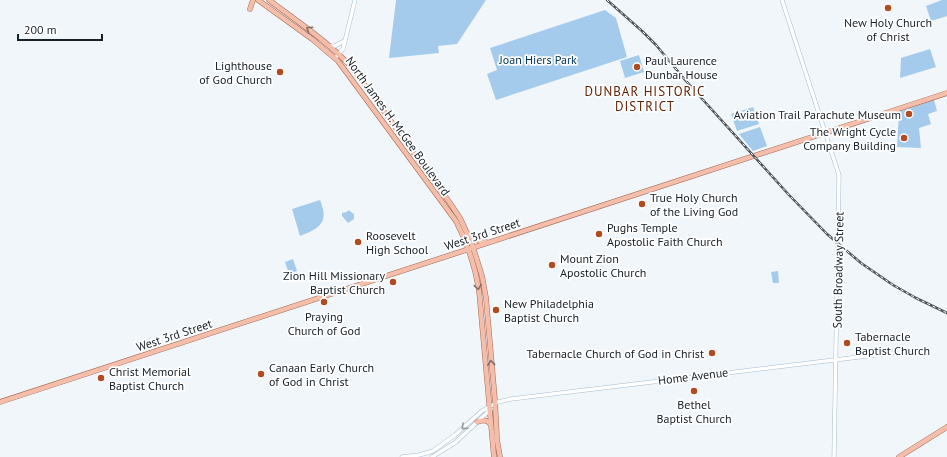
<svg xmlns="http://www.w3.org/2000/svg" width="947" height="457" viewBox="0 0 947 457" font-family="'PT Sans',sans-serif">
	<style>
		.green { fill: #a5cbec }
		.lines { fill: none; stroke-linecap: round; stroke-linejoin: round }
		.minor-casing { stroke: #a5bdd2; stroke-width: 4.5 }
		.major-casing { stroke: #a26b58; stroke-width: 5.5 }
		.minor { stroke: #fff; stroke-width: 3.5 }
		.major { stroke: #f4beaa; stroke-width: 4.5 }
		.rail-casing { stroke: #4d555c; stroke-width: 2.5 }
		.rail { stroke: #fff; stroke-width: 1; stroke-dasharray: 3; stroke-linecap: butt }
		.oneway { stroke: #866f69 }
		.oneway2 { stroke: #979b9e }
		.poi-dot { fill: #b14b20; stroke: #fff; stroke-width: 1.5 }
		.labels { text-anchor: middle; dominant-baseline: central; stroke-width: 3.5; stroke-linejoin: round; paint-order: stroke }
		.poi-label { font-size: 12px; fill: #172028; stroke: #fff; text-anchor: start }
		.park-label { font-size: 12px; fill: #003254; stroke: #fff }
		.street-label { font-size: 12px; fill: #172028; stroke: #fff }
		.neighbourhood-label { font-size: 13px; letter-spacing: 1px; fill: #612104; stroke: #fff }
	</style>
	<rect width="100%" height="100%" fill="#f1f6fa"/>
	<path class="green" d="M396,0H486L457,44L438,46L439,53L389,58Z
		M942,0H947V16L931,21L926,6Z
		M605,10L616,18L627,57L496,100L487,74L497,70L490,48Z
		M930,49L936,67L900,78L901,58Z
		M639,55L644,72L625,78L620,61Z
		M934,100L937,111L928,114L931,124L919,128L921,148L897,147L899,112Z
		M753,107L759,124L737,131L731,114Z
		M760,127L767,146L753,151L739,134Z
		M320,200C329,222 321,228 300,236L292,209Z
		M348,210L354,214V219L348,223L342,216V213L347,212Z
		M293,259L297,271L289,274L285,262Z
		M778,271L779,283H773L771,272Z"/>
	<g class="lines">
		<defs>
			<path id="minor" d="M782,0L839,175L834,457
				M330,46H335L344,41
				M337,56L343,49L355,0
				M402,457L419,455L433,451L455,435L482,411L498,402L511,399L892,353
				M432,457L456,442L491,409"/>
			<path id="major" d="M258,0L312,39L338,61L456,221C467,242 475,266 479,290L494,457
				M269,0C298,22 329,42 354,70L450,203L460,218L472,244L482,276L486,298L495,401L497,440L500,457
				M250,9L253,0
				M470,237L475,240L486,242
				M0,402L947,93
				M477,422C483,420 487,419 491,425
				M899,457L947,427"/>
		</defs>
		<use href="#minor" class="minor-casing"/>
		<use href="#major" class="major-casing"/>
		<use href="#minor" class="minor"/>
		<use href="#major" class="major"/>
		<defs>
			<path id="rail" d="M607,0L642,31L656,45L686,81L789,195L827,234L861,263L893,285L916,298L947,313"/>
		</defs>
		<use href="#rail" class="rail-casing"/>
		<use href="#rail" class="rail"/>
	</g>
	<defs><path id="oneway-chevron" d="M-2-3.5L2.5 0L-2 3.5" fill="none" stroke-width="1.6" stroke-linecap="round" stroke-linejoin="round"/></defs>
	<g class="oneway">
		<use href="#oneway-chevron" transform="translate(309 29) rotate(-144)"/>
		<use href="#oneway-chevron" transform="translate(478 287) rotate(81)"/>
		<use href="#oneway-chevron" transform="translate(491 363) rotate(-96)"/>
	</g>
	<use class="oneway2" href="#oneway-chevron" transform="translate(464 427) rotate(138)"/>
	<g class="poi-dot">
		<circle cx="888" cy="8" r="4"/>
		<circle cx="637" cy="67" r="4"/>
		<circle cx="280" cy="72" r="4"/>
		<circle cx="909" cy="114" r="4"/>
		<circle cx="904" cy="138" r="4"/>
		<circle cx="642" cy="204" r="4"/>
		<circle cx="599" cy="234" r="4"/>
		<circle cx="358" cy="242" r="4"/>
		<circle cx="552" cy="265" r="4"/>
		<circle cx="393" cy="282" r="4"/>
		<circle cx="324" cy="302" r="4"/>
		<circle cx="496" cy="310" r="4"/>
		<circle cx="847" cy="343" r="4"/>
		<circle cx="712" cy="353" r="4"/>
		<circle cx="261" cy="374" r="4"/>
		<circle cx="101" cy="378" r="4"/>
		<circle cx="694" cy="391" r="4"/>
	</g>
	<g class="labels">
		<g class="poi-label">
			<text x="888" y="22" text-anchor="middle">New Holy Church<tspan x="888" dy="14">of Christ</tspan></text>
			<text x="645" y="60">Paul Laurence<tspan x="645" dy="14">Dunbar House</tspan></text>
			<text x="272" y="65" text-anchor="end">Lighthouse<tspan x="272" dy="14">of God Church</tspan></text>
			<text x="901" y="114" text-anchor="end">Aviation Trail Parachute Museum</text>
			<text x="896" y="131" text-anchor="end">The Wright Cycle<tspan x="896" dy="14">Company Building</tspan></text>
			<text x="650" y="197">True Holy Church<tspan x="650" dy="14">of the Living God</tspan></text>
			<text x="607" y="227">Pughs Temple<tspan x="607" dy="14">Apostolic Faith Church</tspan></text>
			<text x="366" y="235">Roosevelt<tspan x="366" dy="14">High School</tspan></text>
			<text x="560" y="258">Mount Zion<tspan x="560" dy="14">Apostolic Church</tspan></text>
			<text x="385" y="275" text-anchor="end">Zion Hill Missionary<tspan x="385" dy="14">Baptist Church</tspan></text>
			<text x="504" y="303">New Philadelphia<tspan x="504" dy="14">Baptist Church</tspan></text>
			<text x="324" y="316" text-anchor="middle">Praying<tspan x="324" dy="14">Church of God</tspan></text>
			<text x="855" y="336">Tabernacle<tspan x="855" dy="14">Baptist Church</tspan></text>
			<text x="704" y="353" text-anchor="end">Tabernacle Church of God in Christ</text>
			<text x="269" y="367">Canaan Early Church<tspan x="269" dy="14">of God in Christ</tspan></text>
			<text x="109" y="371">Christ Memorial<tspan x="109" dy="14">Baptist Church</tspan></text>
			<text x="694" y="404" text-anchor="middle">Bethel<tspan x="694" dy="14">Baptist Church</tspan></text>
		</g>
		<g class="park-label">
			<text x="538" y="59">Joan Hiers Park</text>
		</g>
		<g class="street-label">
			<text transform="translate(398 126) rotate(54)">North James H. McGee Boulevard</text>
			<text transform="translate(482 234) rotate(-18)">West 3rd Street</text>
			<text transform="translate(838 270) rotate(-89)">South Broadway Street</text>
			<text transform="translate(174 335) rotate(-18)">West 3rd Street</text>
			<text transform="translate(693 376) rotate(-7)">Home Avenue</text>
		</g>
		<g class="neighbourhood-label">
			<text x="645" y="91">DUNBAR HISTORIC<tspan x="645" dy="15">DISTRICT</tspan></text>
		</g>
	</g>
	<path d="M18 34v6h84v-6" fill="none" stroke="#172028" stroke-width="2"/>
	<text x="24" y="34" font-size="12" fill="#172028" stroke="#ffffff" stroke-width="3" paint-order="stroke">200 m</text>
</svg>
